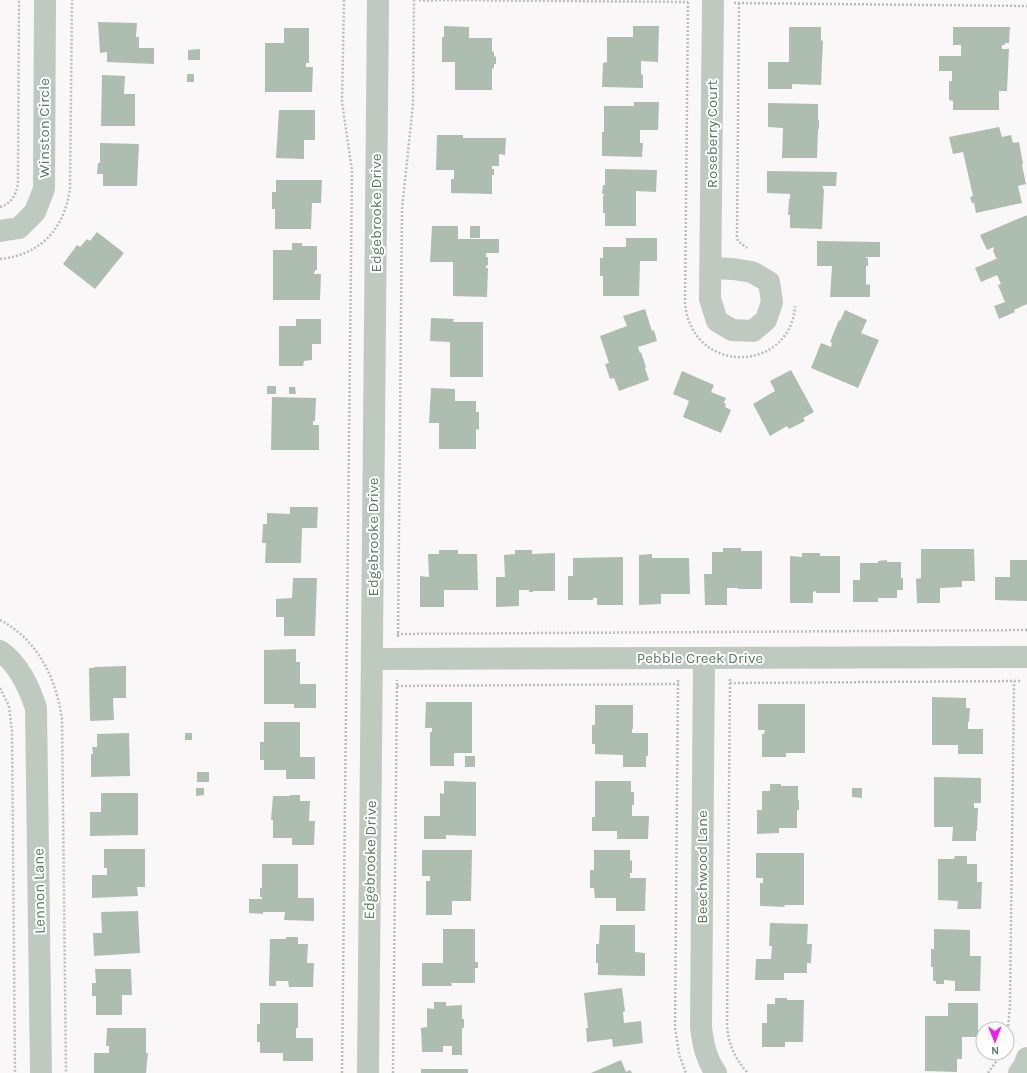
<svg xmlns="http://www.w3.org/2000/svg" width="1027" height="1073" viewBox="0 0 1027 1073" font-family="Karla,sans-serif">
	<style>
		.building { fill: #adbdb0 }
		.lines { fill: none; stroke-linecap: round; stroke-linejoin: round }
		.path { stroke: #b7bfb8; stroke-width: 2.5; stroke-dasharray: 2 2; stroke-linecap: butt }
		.minor { stroke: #bec9c0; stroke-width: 22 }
		.labels { text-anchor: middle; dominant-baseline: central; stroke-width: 4; stroke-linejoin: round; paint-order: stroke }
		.street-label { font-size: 15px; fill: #597960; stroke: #fff }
	</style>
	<rect width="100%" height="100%" fill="#faf7f8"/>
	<path class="building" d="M98,22L137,23L136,37H139V48H154V64L107,62V52L100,53Z
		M444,26L469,27V38H492V52L494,51V57L496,56V64H494V69L492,68V90H455V62H442V37H444Z
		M633,26H659L658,62L641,61V74L643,75V88L602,87L603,63L607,62V37H633Z
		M789,27H821V40L823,41L821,85L792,84V89H768V62H789Z
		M953,27H1010L1009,43H1005V45H1002V49H1009L1007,91H999V110H953V101L949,100V81H952V71H939V56H961V45H953Z
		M284,28H309V63H306V67H313L312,92H265V43H284Z
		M200,49V60H188V50Z
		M187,74H194V82H187Z
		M102,75L125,76L124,94H135V126H101Z
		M634,102H659L658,130H640V143H643L642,157L602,156V132H604V106H634Z
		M768,103L818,104V120H819V129H818L817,158H782L783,128L768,127Z
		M279,110H315V140H304V159L276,158Z
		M999,127L1002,137L1011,135L1013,143L1019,142L1023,164L1022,165L1026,184L1018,186L1022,203L976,213L974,203H972L970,197L973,196L963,152L953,154L949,137Z
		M437,135H463V138H506L505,155L499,154V166H492V169H494V175H492V194L451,193V179H454V170H436Z
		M100,143L139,144L137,186H103V174H97L98,163H100Z
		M605,169L657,170L656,192L636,191V226H605V213H603V197L604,194H602L603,185H605Z
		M767,171L837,172L836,186H823V189H824L822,229L790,228V215H788L789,199H790V194L767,193Z
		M276,180H322L321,203H312L311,229H275V209H272V192H276Z
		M1027,215V304L1014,310L1015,312L999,319L994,306L1005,302L998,285L1001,284L997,275L981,282L975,268L998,258H996L993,250L994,249V247L987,250L980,235Z
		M432,226H458V239H499V253H486V257H488V266L486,265V268H488L487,297L453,296V262H430Z
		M470,226H480V238H470Z
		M97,232L124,253L95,289L63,264L77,245L80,247L87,239L90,241Z
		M626,238H657V261H640L639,296H603V276H600V258H603V247H626Z
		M817,241L880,242V257H866V258H868V266H866V285L870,284V297H830L832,266H817Z
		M292,243H302V246H317V270H315L314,274H321L320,300H273V250H292Z
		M645,309L652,331L654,330L657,341L638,347L640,353L641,352L646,367L645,368L649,380L619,391L614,378L610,379L605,364L609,363L600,336L627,326L623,316Z
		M845,310L867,320L861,333L879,340L858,388L811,368L821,343L831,347L832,343L830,342L839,320L840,321Z
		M431,318L454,319L453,322H483V377H450V342L430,341Z
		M296,319H321V344H312V360L304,361L303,366H279V326H296Z
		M791,370L814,412L803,418L805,421L789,429L787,426L770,436L753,404L775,391L770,381Z
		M682,371L714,385L711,392L726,398L724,403L726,404L725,407L731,410L721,433L683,417L689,401L673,394Z
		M267,386H276V394H267Z
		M289,387H295L296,394H289Z
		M431,388L455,389V401H476V412H479V430L476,429V449H439V423H429Z
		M272,397L316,398L315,421H313V425H319V450H271Z
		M290,507H318L317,528H302L301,563H265L266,543H262L263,524H267V513L290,514Z
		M723,548H741V551H762V589H738V588H727V605H705L704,574H712V552H723Z
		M921,549H974L975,581H962V587L940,588V603H917L916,579L921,578Z
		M439,550H458V554H477L478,590H444V607H420V576L429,577L428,554H439Z
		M515,550H532V554L555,553V591H533V592H529V590H519V606L496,607V577H505L504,555L515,554Z
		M802,553H820V556H840V593H816V591L813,592V603H790V556L802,557Z
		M652,554V558H689L690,594H661V604L639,605V555Z
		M623,557V605H597V598H593V600H568V576H573V558Z
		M887,560V562H901V578H903V590H897V598H878V602H853V580H860V563H878V561Z
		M1010,560H1027V601L995,600V577H1010Z
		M293,578H317L315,636H284V617H276V599L292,598Z
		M296,649V662H300V684H316V708H294V704H264V650Z
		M126,666V698H113L114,720L90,721L89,668H94V667Z
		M932,697L966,698V708H970L969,722H968V729H983V754H958V745H932Z
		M426,702H472V753H454V766H430V732H432V728H425Z
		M758,704H805V753H786V757H762V734H764L765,730H758Z
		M595,705H633V729H632V733H648V756H646V767H623V755L595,754V744H592V725H595Z
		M264,722H300V757H315V779H286V770H264V760H260V742H264Z
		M129,733L130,776L91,777V754H93L92,747H97V734Z
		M185,733H192V740H185Z
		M465,756H475V767H465Z
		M197,772H209V782H197Z
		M934,777L981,778V803H974V808H978L977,831H976V841H952L953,827H934Z
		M444,781L476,782V836L446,835V839H424V816H440V793L444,794Z
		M595,781H631V792H634V805H632V816H649L648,839H617V831H592V817H595Z
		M770,784H781V786H798V800H799V810H797V828H779V833L757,834V810H762V791H770Z
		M196,788H204V795L196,796Z
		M852,788H862V798L852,797Z
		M101,793H138V835L90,836V812H101Z
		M290,795H300V801H310L309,821H315L314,845H292V838H273V820H271L273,796H290Z
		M104,849H145V887H137L138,896L92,898V875H107V868H104Z
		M422,850H472L471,901H452V915H426V881H430V876H422Z
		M594,850H630V861L632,860V873H630V878H646L645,911H616V898H595L594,888H590V870H594Z
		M756,853H804V905H784L785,907L760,906V883H763V878H756Z
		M955,856H967V864H977V882H982L981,909H957L958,901L938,900V859H954Z
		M262,864H298V898H314V921L284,920L285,912H263V914L249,913V899H262V897H260V888H262Z
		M138,911L140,953L94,956L93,933H102L101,912Z
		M770,923L808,924L807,944H812L811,963H807V973H784V980H755L756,959H771L772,946H769Z
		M600,925H635V952L645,953V976L598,975V963H596V944H599Z
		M443,929H475V962H478V968H475V983H451L452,986H422V963H443Z
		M934,929L970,930V956H981L980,991H955V981L944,980V984H936V981H933V967H931V949H934Z
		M286,937H298V944H308L307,963H314L313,987H289L288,981H269L270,939H286Z
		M95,969H131L132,995H122V1015H96V996H92V983H96Z
		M269,981H276V986H269Z
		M622,988L625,1011L623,1012L624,1023L641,1021L643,1043L613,1047L612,1039L587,1042L586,1028H588L584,993Z
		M775,998H787V1000H804L803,1042H785V1047H762V1023H767V1004H775Z
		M434,1002H446V1006L462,1005V1019H464V1028H462V1055H452V1046H443V1052H422L421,1028L427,1027V1008L434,1009Z
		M260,1003H298V1028H296V1038H313V1061H283V1053H260V1042H257V1024H260Z
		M948,1003H978V1037H962V1059H957V1072L925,1071V1016H948Z
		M107,1028H146V1053H148L146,1073H94V1053H109V1046H106Z
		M621,1060L626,1072L630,1070L632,1073H591Z
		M421,1069H468V1073H421Z"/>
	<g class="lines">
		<path class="path" d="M419,0L429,1L437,0L688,2
			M688,2L685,304C693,377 791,372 795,306
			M734,3L1027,6
			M739,3L737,237L738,241L747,248
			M0,207C12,203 16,195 18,183L19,0
			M0,259C41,255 65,228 70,188L72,0
			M0,620C38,640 56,678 62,719L66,1073
			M397,634L1027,630
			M398,637L402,209L413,104L414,0
			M730,679L727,1025C728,1044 735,1059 748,1073
			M678,680L675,1027L679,1054L686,1073
			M730,683L1021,681
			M397,686L680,684
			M0,688L9,706L12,732L15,1073
			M1007,1042L1010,1005L1014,681
			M342,1073L352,171L342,102L344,0
			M393,1073L397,680
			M988,1073L1002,1053"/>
		<path class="minor" d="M0,231L19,228L35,212L44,189L45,0
			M711,268L733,269L752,272L769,282L772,302L766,320L753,331L732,330L717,321L710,299L713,0
			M0,651C19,664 29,687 36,708L41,1073
			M704,658L701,1027C703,1044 706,1059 716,1073
			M372,659L1027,657
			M368,1073L378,0
			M1019,1073L1024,1066L1027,1058"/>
	</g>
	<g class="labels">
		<g class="street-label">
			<text transform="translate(44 128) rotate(-90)">Winston Circle</text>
			<text transform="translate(712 134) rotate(-90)">Roseberry Court</text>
			<text transform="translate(376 213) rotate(-90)">Edgebrooke Drive</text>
			<text transform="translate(373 537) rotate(-90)">Edgebrooke Drive</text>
			<text x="700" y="658">Pebble Creek Drive</text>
			<text transform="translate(370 860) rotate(-89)">Edgebrooke Drive</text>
			<text transform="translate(702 867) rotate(-90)">Beechwood Lane</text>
			<text transform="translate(39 891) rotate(-91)">Lennon Lane</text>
		</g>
	</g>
	<g transform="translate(995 1041) rotate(179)"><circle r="19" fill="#ffffff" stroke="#bdc9bf"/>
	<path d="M0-3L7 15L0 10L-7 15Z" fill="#f41cf5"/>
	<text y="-6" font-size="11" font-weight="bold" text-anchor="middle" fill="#597960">N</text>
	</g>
</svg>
